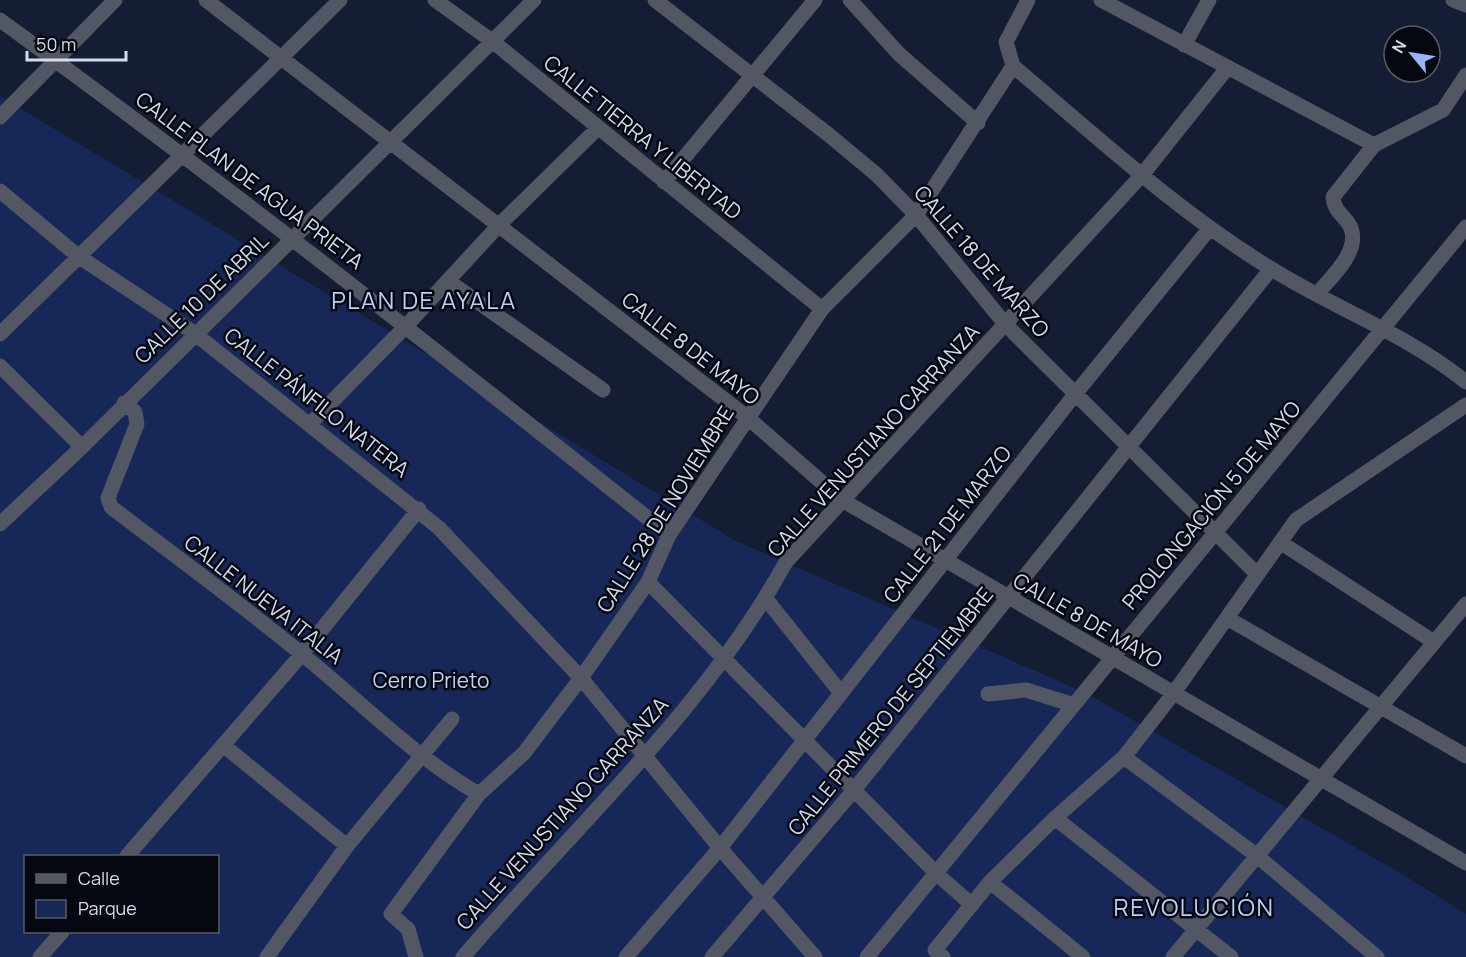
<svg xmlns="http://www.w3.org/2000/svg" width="1466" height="957" viewBox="0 0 1466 957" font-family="Manrope,sans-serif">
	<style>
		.green { fill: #172758; fill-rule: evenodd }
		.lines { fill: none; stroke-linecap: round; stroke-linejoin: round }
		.minor { stroke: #525763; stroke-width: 15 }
		.labels { text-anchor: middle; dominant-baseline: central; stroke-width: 5; stroke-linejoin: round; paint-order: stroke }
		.street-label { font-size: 21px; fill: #d4dbea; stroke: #050811 }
		.park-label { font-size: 21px; fill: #c3d2f5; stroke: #050811 }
		.quarter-label { font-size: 24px; letter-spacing: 1.5px; fill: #bdcff7; stroke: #050811 }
	</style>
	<rect width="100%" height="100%" fill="#141d33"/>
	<path class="green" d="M0,96L736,541L1084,692L1402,874L1466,914V957H0ZM26,856H218V932H26Z"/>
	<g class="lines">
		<path class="minor" d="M206,0L747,417L842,500L1466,863
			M435,0L492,41L822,309
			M655,0L829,135L877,175L916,215L1006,325L1257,574
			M850,0L899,54L978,123
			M1101,0L1374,145
			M1453,0L1466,5
			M0,20C228,186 449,360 669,535
			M1184,45L1209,0
			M1013,66C1096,136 1177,211 1270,268C1333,308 1407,334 1466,382
			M0,117L115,0
			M664,182L815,0
			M0,191L78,256L194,333L439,528L581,678L720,848L815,957
			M448,281L603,390
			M1318,293C1331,277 1360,252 1351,228C1345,214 1335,215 1333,197L1374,145L1443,110L1466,75
			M0,334L340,0
			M0,366L82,447
			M124,403L135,412L137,424L108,498L111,507C175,556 241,604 303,655C361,702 414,757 479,794
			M310,424L406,326L499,225L598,128
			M0,524L82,447L534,0
			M1280,542L1434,642
			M648,582L937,874L972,905
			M766,599L841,693
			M1227,618L1466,756
			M988,694L1026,690L1074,705
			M223,745L347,846
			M1124,757L1256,855L1377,957
			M1055,818L1231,957
			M127,856L302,654L419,509
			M990,882L1083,957
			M40,957L62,932
			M267,957L347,846L452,719
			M416,957L408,929L391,914L479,794L524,753L581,678L648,582L669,535L822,309L916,215L1013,66L1006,42L1028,0
			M463,957C573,828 704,711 786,562L1142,175L1228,67
			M626,957L720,848L1076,393L1210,228
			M712,957L854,790L1271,269
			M867,957L1466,227
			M943,957L935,950L990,882L1055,818L1124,757L1173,694L1296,520L1466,405
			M1173,957L1466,604"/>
	</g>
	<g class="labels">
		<g class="street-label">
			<text transform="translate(643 137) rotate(39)">CALLE TIERRA Y LIBERTAD</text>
			<text transform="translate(250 180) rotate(37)">CALLE PLAN DE AGUA PRIETA</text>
			<text transform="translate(982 261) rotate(49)">CALLE 18 DE MARZO</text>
			<text transform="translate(201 298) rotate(-44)">CALLE 10 DE ABRIL</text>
			<text transform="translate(691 348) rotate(38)">CALLE 8 DE MAYO</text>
			<text transform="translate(317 402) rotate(38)">CALLE PÁNFILO NATERA</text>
			<text transform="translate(873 440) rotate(-48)">CALLE VENUSTIANO CARRANZA</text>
			<text transform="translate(1211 505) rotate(-50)">PROLONGACIÓN 5 DE MAYO</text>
			<text transform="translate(665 509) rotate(-58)">CALLE 28 DE NOVIEMBRE</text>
			<text transform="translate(947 524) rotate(-52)">CALLE 21 DE MARZO</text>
			<text transform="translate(264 599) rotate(38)">CALLE NUEVA ITALIA</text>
			<text transform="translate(1088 620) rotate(30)">CALLE 8 DE MAYO</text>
			<text transform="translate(890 711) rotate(-51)">CALLE PRIMERO DE SEPTIEMBRE</text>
			<text transform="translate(562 813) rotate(-48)">CALLE VENUSTIANO CARRANZA</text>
		</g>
		<g class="park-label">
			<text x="431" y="680">Cerro Prieto</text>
		</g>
		<g class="quarter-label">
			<text x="424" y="299">PLAN DE AYALA</text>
			<text x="1194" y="906">REVOLUCIÓN</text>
		</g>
	</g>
	<rect x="24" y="855" width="195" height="78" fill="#050811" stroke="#585c68" stroke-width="1.5"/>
	<rect x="36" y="874" width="30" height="9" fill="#525763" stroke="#585c68" stroke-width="1.5"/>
	<text x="78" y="885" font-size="18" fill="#d4dbea">Calle</text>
	<rect x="36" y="900" width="30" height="18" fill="#172758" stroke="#585c68" stroke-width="1.5"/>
	<text x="78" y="915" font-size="18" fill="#d4dbea">Parque</text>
	<g transform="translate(1412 54) rotate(300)"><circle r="28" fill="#050811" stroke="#585c68" stroke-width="1.5"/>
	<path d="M0-4.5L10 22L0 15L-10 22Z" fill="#98b5fd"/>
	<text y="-9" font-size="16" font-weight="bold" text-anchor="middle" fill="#d4dbea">N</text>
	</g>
	<path d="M27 51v9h99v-9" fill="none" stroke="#d4dbea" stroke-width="3"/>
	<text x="36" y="51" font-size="18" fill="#d4dbea" stroke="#050811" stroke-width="4.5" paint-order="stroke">50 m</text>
</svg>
